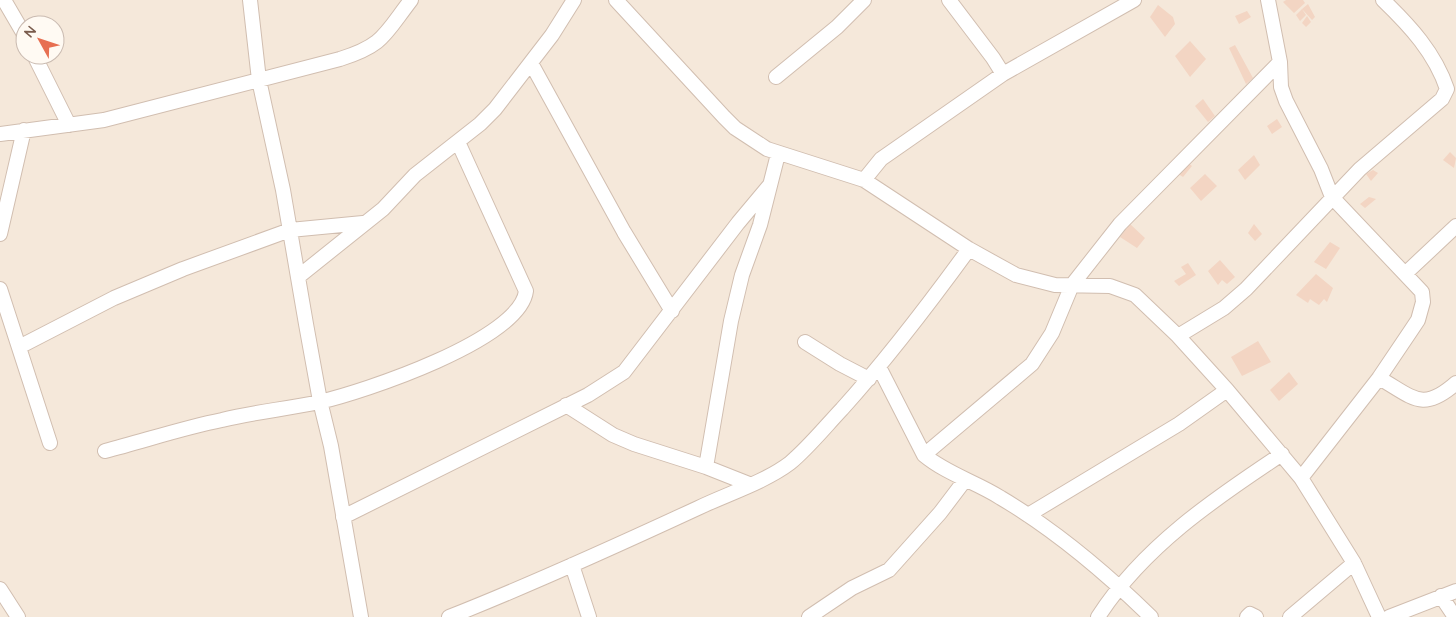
<svg xmlns="http://www.w3.org/2000/svg" width="1456" height="617" viewBox="0 0 1456 617" font-family="Quicksand,sans-serif">
	<style>
		.residential { fill: #f5e8da; fill-rule: evenodd }
		.building { fill: #f3d5c3 }
		.lines { fill: none; stroke-linecap: round; stroke-linejoin: round }
		.minor-casing { stroke: #d1beb0; stroke-width: 16 }
		.minor { stroke: #fff; stroke-width: 14 }
	</style>
	<rect width="100%" height="100%" fill="#fdf6ec"/>
	<path class="residential" d="M0,0H1456V617H0ZM25,25H55V55H25Z"/>
	<path class="building" d="M1286,0H1303L1305,3L1294,13L1283,2Z
		M1308,4L1315,17L1312,20L1302,9Z
		M1158,5L1173,17L1175,24L1165,37L1150,17Z
		M1302,9L1306,15L1300,21L1296,15Z
		M1247,11L1251,17L1239,24L1235,16Z
		M1307,16L1311,22L1306,27L1302,23Z
		M1190,41L1206,59L1190,77L1175,56Z
		M1235,45L1253,78L1246,84L1229,48Z
		M1203,99L1215,116L1208,122L1195,106Z
		M1277,119L1282,127L1272,134L1267,126Z
		M1450,152L1456,158L1454,168L1443,160Z
		M1254,155L1260,165L1245,180L1238,170Z
		M1186,161L1192,166L1183,177L1177,173Z
		M1373,170L1378,173L1371,181L1366,174Z
		M1205,174L1217,186L1201,201L1190,188Z
		M1369,197L1376,199L1365,208L1360,204Z
		M1130,224L1145,238L1137,248L1120,237Z
		M1254,224L1262,234L1255,241L1248,233Z
		M1330,242L1340,248L1326,269L1314,262Z
		M1220,260L1235,277L1227,284L1222,280L1218,285L1208,271Z
		M1188,263L1196,275L1179,286L1174,281L1186,274L1181,267Z
		M1316,274L1333,288L1327,302L1324,299L1319,305L1310,299L1308,303L1296,295Z
		M1258,341L1271,362L1242,376L1231,357Z
		M1289,372L1298,384L1279,401L1270,390Z"/>
	<g class="lines">
		<defs>
			<path id="minor" d="M4,0L25,36
				M250,0L259,80L283,190L306,324L320,401L331,446L361,617
				M616,0L724,117L735,128L767,149L864,180L969,249L1016,275L1055,285L1110,286L1135,295L1178,336L1227,390L1301,478L1354,563L1379,617
				M949,0L993,58L1003,74
				M1268,0L1280,62L1281,87L1286,101L1321,169L1332,197L1422,292L1423,302L1418,320L1410,332L1379,378L1301,478
				M34,55L69,125
				M531,63L624,232L672,311
				M776,77L837,27L864,0
				M0,134L104,120L340,59C384,45 384,35 411,0
				M864,180L881,159L1003,74L1134,0
				M0,234L24,130
				M1406,273L1456,226
				M298,277L383,209L415,175L480,124L495,109L552,35L574,0
				M0,289L50,443
				M1178,336L1224,308L1246,289L1360,169L1442,99L1447,89C1435,53 1410,26 1383,0
				M805,342L840,364L869,379
				M19,347L114,298L183,269L290,230L363,223
				M879,367L924,455C947,474 976,482 1001,498C1055,530 1106,573 1151,617
				M1379,378C1413,397 1422,413 1456,383
				M566,405L613,435L634,444L706,467L749,484
				M105,451C144,441 182,428 222,420C254,412 287,409 319,402C363,392 520,340 526,291L458,142
				M924,455L1032,364L1052,333L1072,285L1120,224L1280,62
				M706,467L731,321L742,275L760,225L778,154
				M1028,515L1179,424L1227,390
				M343,517L588,395L624,372L738,223L769,186
				M572,565L589,617
				M0,589L18,617
				M1441,596L1455,617
				M449,617C533,584 616,546 698,508C727,494 765,482 790,463C809,447 825,427 842,409C888,358 929,304 969,249
				M809,617L852,588L889,570L940,513L965,480
				M1098,617C1143,547 1214,499 1282,454
				M1247,617L1250,614L1256,617
				M1290,617L1354,563
				M1389,617L1456,591"/>
		</defs>
		<use href="#minor" class="minor-casing"/>
		<use href="#minor" class="minor"/>
	</g>
	<g transform="translate(40 40) rotate(310)"><circle r="24" fill="#fffaf3" stroke="#cabbb1"/>
	<path d="M0-4L9 19L0 12L-9 19Z" fill="#e76f51"/>
	<text y="-8" font-size="14" font-weight="bold" text-anchor="middle" fill="#7a5c4d">N</text>
	</g>
</svg>
